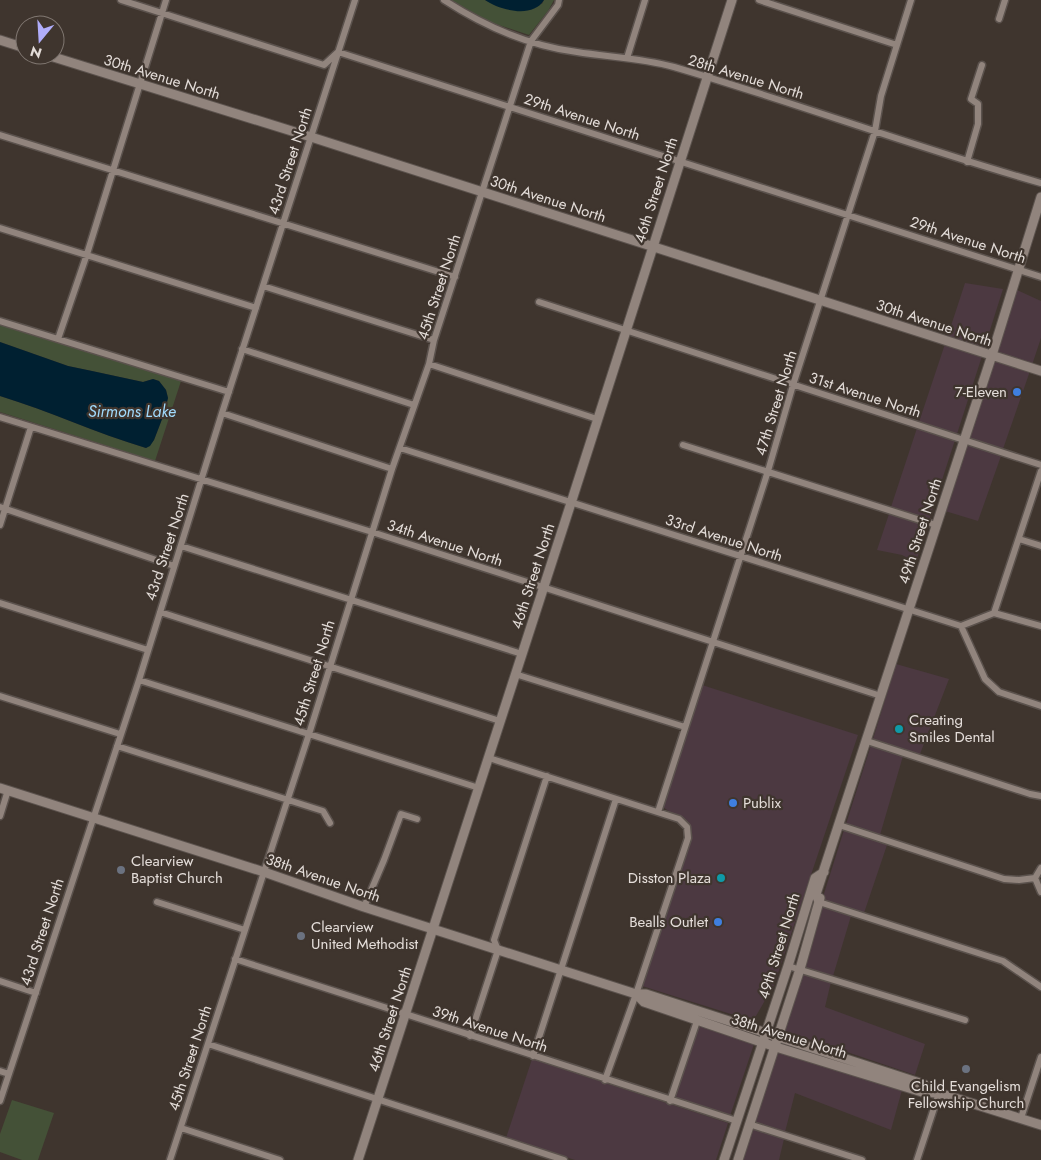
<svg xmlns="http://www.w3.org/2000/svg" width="1041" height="1160" viewBox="0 0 1041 1160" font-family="Jost,sans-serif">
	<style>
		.commercial { fill: #4c3941 }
		.green { fill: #445137 }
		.water { fill: #002031 }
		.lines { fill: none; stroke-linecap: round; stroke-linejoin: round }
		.street-casing { stroke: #5b524d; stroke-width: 9 }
		.secondary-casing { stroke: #5b524d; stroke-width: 11 }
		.street { stroke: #91847d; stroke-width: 6 }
		.secondary { stroke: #91847d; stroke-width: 9 }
		.shop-dot { fill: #3f7fe0; stroke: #3f352e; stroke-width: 2 }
		.culture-dot { fill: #0f9aa8; stroke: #3f352e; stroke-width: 2 }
		.worship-dot { fill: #6b7280; stroke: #3f352e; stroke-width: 2 }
		.labels { text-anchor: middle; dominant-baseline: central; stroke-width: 4.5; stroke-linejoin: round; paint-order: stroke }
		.street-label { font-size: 15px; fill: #e4ddd9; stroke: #3f352e }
		.poi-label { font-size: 15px; fill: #e4ddd9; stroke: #3f352e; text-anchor: start }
		.water-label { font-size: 16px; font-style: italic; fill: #a1dafc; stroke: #3f352e }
	</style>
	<rect width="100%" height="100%" fill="#3f352e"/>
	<path class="commercial" d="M965,283L1003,289L984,349L947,338Z
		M1017,290L1041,301V338L1032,365L996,353Z
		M945,344L982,356L957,434L919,422Z
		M994,360L1030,371L1003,449L969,438Z
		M917,428L955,440L929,520L891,507Z
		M967,444L1001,456L978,521L945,511Z
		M889,514L927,526L916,562L902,555L877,550Z
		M896,664L949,679L920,754L873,739Z
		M702,685L858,735L774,985L753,1021L642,986L691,827L682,817L670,812L663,807Z
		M871,745L903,756L880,835L846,824Z
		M844,830L887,845L864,913L822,900Z
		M821,907L851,916L833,976L804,967Z
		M802,973L831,982L825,1007L925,1044L915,1075L785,1031Z
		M699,1025L754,1044L730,1116L674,1098Z
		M777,1051L902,1090L891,1130L795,1093L785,1132L754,1122Z
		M532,1059L728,1123L716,1160H575L506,1138Z
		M752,1128L784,1139L779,1160H742Z"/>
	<path class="green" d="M451,0H485L502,7L542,4L544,0H554L548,11L529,35L490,22Z
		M0,324L181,381L155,461L0,412V396C49,411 96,433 146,448L154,440L164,414L168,398L166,390L159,381L153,379L143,382L92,371L68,366L0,342Z
		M12,1100L54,1113L38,1160H22L0,1152V1134Z"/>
	<path class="water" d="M485,0H544C533,19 499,10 485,0Z
		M0,342L68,366L92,371L143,382L153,379L159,381L166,390L168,398L164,414L154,440L150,446L146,448C96,433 49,411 0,396Z"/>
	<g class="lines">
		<defs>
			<path id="street" d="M121,0L324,65L338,52L1041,277
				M444,0C484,26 530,46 577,52C609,57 642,58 674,67C797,103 917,148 1041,183
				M759,0L897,45
				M999,19L1005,0
				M627,58L645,0
				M0,135L455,277
				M967,162L978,124V104L971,99L982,65
				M0,228L256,308
				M263,286L434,340
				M539,302L1041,465
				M0,321L229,392
				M58,339L87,254L166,0
				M242,349L414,405
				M429,364L597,419
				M222,413L392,469
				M0,417L372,532L881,696
				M683,445L936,525
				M400,448L961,626L994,613L1041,626
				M0,507L174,566
				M0,525L31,427
				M1019,539L1041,546
				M181,546L522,654
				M0,603L148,650
				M160,612L500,721
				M994,613L1041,471
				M961,626L985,679L999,692L1041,706
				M515,674L685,727
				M139,680L479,788
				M0,696L120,734
				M867,741L1030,794L1041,796
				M117,746L323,811L330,823
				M489,758L679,819L687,827L688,838L636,994L605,1080
				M658,812L768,471L793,385L875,131L881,96L911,0
				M0,816L8,790
				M839,825L1004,879L1019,880L1035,878L1041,868
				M1035,878L1041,892
				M157,902L245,930
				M819,902L1003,961L1041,987
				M364,907L384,860L401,814L417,819
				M235,959L737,1121
				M788,966L965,1020
				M0,981L36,993
				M470,1036L498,950L494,940L547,776
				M208,1044L564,1160
				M533,1056L616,799
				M0,1071L9,1074
				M0,1101L139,680L222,413L355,0
				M670,1101L697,1021
				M1021,1118L1041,1057
				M749,1124L862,1160
				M181,1128L280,1160
				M170,1160L309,734L392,469L429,364L434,340L531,41L558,5L559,0
				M917,1160L939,1093"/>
			<path id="secondary" d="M0,40L25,48
				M47,55L311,137L1041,371
				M0,788L264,872L364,907L636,994H646L923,1084L939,1093L1041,1125
				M819,902L816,894L992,355L1041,197
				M636,994L644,1002L776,1047L922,1092L936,1093
				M358,1160L571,503L732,0
				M724,1160L788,966L815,878L824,872
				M738,1160L800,969L820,898"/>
		</defs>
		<use href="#street" class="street-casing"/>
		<use href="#secondary" class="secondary-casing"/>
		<use href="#street" class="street"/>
		<use href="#secondary" class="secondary"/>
	</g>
	<g class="shop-dot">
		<circle cx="1017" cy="392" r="5"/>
		<circle cx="733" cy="803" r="5"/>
		<circle cx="718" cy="922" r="5"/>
	</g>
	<g class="culture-dot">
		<circle cx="899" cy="729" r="5"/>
		<circle cx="721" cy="878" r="5"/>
	</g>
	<g class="worship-dot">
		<circle cx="121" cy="870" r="5"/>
		<circle cx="301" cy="936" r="5"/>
		<circle cx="966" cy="1069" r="5"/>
	</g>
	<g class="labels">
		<g class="street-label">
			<text transform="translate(162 77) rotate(17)">30th Avenue North</text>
			<text transform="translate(746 77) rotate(17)">28th Avenue North</text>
			<text transform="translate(582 117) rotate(18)">29th Avenue North</text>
			<text transform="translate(290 161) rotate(-72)">43rd Street North</text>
			<text transform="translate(656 190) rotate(-72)">46th Street North</text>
			<text transform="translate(548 199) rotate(18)">30th Avenue North</text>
			<text transform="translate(968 240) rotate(18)">29th Avenue North</text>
			<text transform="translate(439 287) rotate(-72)">45th Street North</text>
			<text transform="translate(934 323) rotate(18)">30th Avenue North</text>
			<text transform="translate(865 395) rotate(18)">31st Avenue North</text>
			<text transform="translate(776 403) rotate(-73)">47th Street North</text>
			<text transform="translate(920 531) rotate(-72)">49th Street North</text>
			<text transform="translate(724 538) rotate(18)">33rd Avenue North</text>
			<text transform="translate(445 543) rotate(18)">34th Avenue North</text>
			<text transform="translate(167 547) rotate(-72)">43rd Street North</text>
			<text transform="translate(533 576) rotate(-72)">46th Street North</text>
			<text transform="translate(314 673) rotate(-73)">45th Street North</text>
			<text transform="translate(323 878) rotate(19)">38th Avenue North</text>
			<text transform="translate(42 932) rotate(-72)">43rd Street North</text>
			<text transform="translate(779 946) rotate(-73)">49th Street North</text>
			<text transform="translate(390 1019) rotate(-72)">46th Street North</text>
			<text transform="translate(490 1029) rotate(18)">39th Avenue North</text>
			<text transform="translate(789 1036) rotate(17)">38th Avenue North</text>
			<text transform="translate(190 1058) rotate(-72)">45th Street North</text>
		</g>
		<g class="poi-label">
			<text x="1007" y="392" text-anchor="end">7-Eleven</text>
			<text x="909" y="720">Creating<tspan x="909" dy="17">Smiles Dental</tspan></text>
			<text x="743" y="803">Publix</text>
			<text x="131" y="861">Clearview<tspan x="131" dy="17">Baptist Church</tspan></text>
			<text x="711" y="878" text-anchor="end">Disston Plaza</text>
			<text x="708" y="922" text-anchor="end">Bealls Outlet</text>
			<text x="311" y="927">Clearview<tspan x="311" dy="17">United Methodist</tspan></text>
			<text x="966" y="1086" text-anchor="middle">Child Evangelism<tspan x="966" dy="17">Fellowship Church</tspan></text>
		</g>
		<g class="water-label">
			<text x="132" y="411">Sirmons Lake</text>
		</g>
	</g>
	<g transform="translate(40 40) rotate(198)"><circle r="24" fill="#3f352e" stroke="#817872"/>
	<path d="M0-4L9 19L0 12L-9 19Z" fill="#b0adfa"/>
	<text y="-8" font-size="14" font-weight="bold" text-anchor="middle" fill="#e4ddd9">N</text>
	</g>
</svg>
